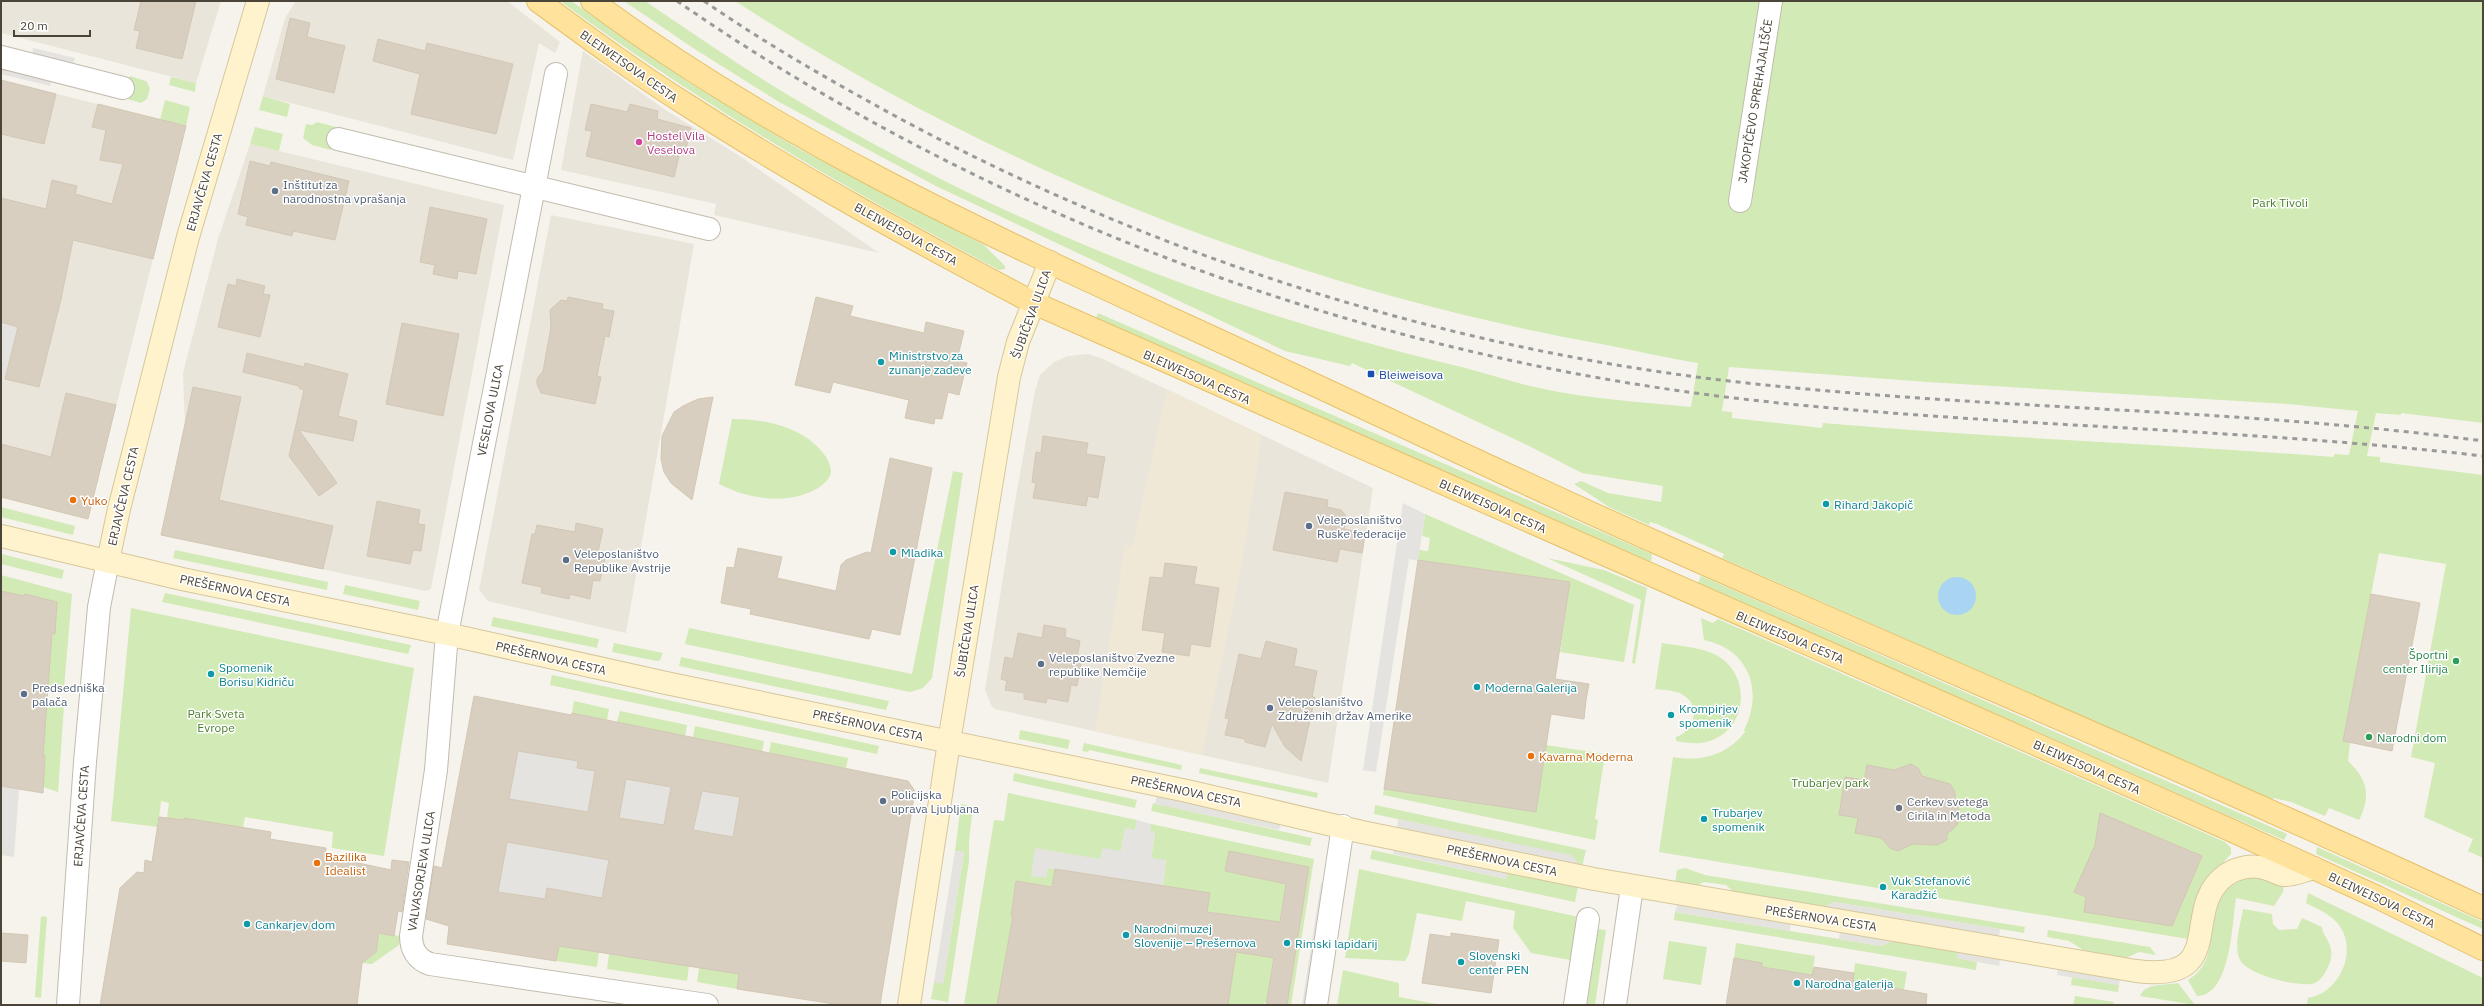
<svg xmlns="http://www.w3.org/2000/svg" width="2484" height="1006" viewBox="0 0 2484 1006" font-family="'IBM Plex Sans',sans-serif">
	<style>
		.residential { fill: #eae5da }
		.education { fill: #efe8d6 }
		.green { fill: #d2eab5; fill-rule: evenodd }
		.parking { fill: #e5e3e0 }
		.water { fill: #a9d4f2 }
		.building { fill: #d8cfc1; stroke: #d3c7b4; fill-rule: evenodd }
		.lines { fill: none; stroke-linecap: round; stroke-linejoin: round }
		.street-casing { stroke: #c2bbae; stroke-width: 24 }
		.secondary-casing { stroke: #d6c79b; stroke-width: 24 }
		.primary-casing { stroke: #e6c16a; stroke-width: 24 }
		.street { stroke: #fff; stroke-width: 22 }
		.secondary { stroke: #fff3cd; stroke-width: 22 }
		.primary { stroke: #ffe39c; stroke-width: 22 }
		.rail { stroke: #9a9a9a; stroke-width: 3; stroke-dasharray: 5 5; stroke-linecap: butt }
		.hotel-dot { fill: #d1479c; stroke: #fff; stroke-width: 1.5 }
		.service-dot { fill: #5c6f8a; stroke: #fff; stroke-width: 1.5 }
		.culture-dot { fill: #0f9aa8; stroke: #fff; stroke-width: 1.5 }
		.transit-dot { fill: #1a4fb4; stroke: #fff; stroke-width: 1.5 }
		.food-dot { fill: #e8710a; stroke: #fff; stroke-width: 1.5 }
		.leisure-dot { fill: #2e9e5b; stroke: #fff; stroke-width: 1.5 }
		.worship-dot { fill: #6b7280; stroke: #fff; stroke-width: 1.5 }
		.labels { text-anchor: middle; dominant-baseline: central; stroke-width: 3; stroke-linejoin: round; paint-order: stroke }
		.street-label { font-size: 12px; fill: #4b4439; stroke: #fff }
		.hotel-label { font-size: 12px; fill: #b23c85; stroke: #fff; text-anchor: start }
		.service-label { font-size: 12px; fill: #4e5e75; stroke: #fff; text-anchor: start }
		.park-label { font-size: 12px; fill: #4a7f2a; stroke: #fff }
		.culture-label { font-size: 12px; fill: #0d838f; stroke: #fff; text-anchor: start }
		.transit-label { font-size: 12px; fill: #164399; stroke: #fff; text-anchor: start }
		.food-label { font-size: 12px; fill: #c56008; stroke: #fff; text-anchor: start }
		.leisure-label { font-size: 12px; fill: #27864d; stroke: #fff; text-anchor: end }
		.worship-label { font-size: 12px; fill: #5b616d; stroke: #fff; text-anchor: start }
	</style>
	<rect width="100%" height="100%" fill="#f6f3ec"/>
	<path class="residential" d="M1,1H221L196,83L1,33Z
		M296,1H507L560,42L555,53L539,43L513,160L263,96L285,18Z
		M583,51L667,111L738,155L879,253L714,215L716,204L561,170Z
		M1,80L186,126L88,519L1,497Z
		M250,144L504,205L431,589L426,591L161,535L185,426L183,373L218,239Z
		M551,215L694,244L626,633L488,601L479,590Z
		M1088,354L1103,359L1373,488L1328,783L995,709L991,705L985,690L1016,496L1035,391L1040,375L1054,362L1068,356Z"/>
	<path class="education" d="M1167,389L1262,435L1241,569L1202,755L1095,731L1125,545L1132,547Z"/>
	<path class="green" d="M560,1H571L688,82L797,148L984,245L1005,266V269L999,270C847,190 699,103 560,1Z
		M624,1H645C693,33 739,66 788,95C991,217 1215,308 1445,363C1477,370 1507,381 1539,388C1589,399 1641,402 1691,407L1698,363C1666,358 1633,350 1601,344C1292,288 999,171 735,1H2483V423L2401,413V415L2376,413L2367,456L2380,457V462L2483,475V858L2468,851L2473,839L2424,817L2435,763L2411,757L2446,564L2379,553L2343,741L2350,743L2348,761C2368,780 2371,796 2359,820L2329,808L2325,816L2291,802L2273,798L2272,800L1722,558L1724,554L1657,524L1650,522L1649,525L1609,507L1574,484L1581,481L1608,493L1661,502L1663,486L1582,473L1529,446L1352,363L1350,366L1285,351L936,186L779,102L693,48ZM1729,367L1927,382L2288,404L2358,411L2349,455L2334,454V457C2164,444 1993,438 1823,423L1822,428L1732,418V412L1722,411Z
		M130,76L146,81L150,88L147,99L141,103L124,98Z
		M171,77L196,83L195,92L169,85Z
		M263,96L290,104L287,117L259,110Z
		M165,100L190,107L186,126L160,120Z
		M317,122L336,127L331,150L312,145L303,138L306,124L312,125Z
		M255,127L283,134L279,151L250,144Z
		M1098,313L1652,554L1651,562L1096,318Z
		M732,419C764,419 802,426 823,453C827,458 831,465 831,472C830,479 824,484 818,488C788,506 748,499 719,484Z
		M953,471L963,473L932,678L923,688L910,692L685,644L689,628L912,674Z
		M1,507L75,526L73,535L1,517Z
		M1425,514L1634,605L1624,662L1560,652L1570,582L1417,560L1419,550L1428,551L1430,538L1422,536Z
		M175,550L328,582L327,590L173,558Z
		M2,554L64,570L62,579L1,564Z
		M1547,558L1604,570L1647,588L1635,664L1632,663L1641,600Z
		M1,575L72,594L64,688L48,687L52,633H55L57,602L25,594L24,596L1,591Z
		M1701,576L2287,834L2284,840L1698,583Z
		M345,585L420,601L418,610L343,594Z
		M165,593L411,645L408,654L162,602Z
		M131,608L414,668L384,856L332,848L333,832L245,817L243,827L234,826L233,831L221,829L222,824L184,818V821L167,818L169,803L161,801L158,827L111,821Z
		M493,617L599,639L597,648L491,626Z
		M1701,618L1713,623L1718,619L2225,842L2231,848V854L2202,885L2188,939L1659,852L1673,757C1702,762 1727,755 1745,732L1744,730C1764,691 1749,649 1704,640Z
		M614,643L663,653L660,660L657,661L612,652Z
		M1662,643C1679,646 1701,647 1716,655C1755,676 1747,738 1700,743C1692,744 1684,742 1676,741V737C1694,731 1702,706 1683,695C1676,690 1664,690 1655,689Z
		M681,657L889,701L886,710L679,666Z
		M552,675L879,746L877,754L550,685Z
		M574,701L609,709L607,720L572,713Z
		M47,702H62L64,706L58,792L43,787L45,756H43Z
		M620,711L687,725L685,736L617,722Z
		M695,726L764,741L762,752L693,737Z
		M1020,730L1070,740L1068,749L1019,739Z
		M771,742L848,758L846,768L769,753Z
		M1084,743L1182,765L1181,770L1089,750L1088,752L1082,751Z
		M1546,745L1605,754L1595,819L1598,820L1595,840L1383,795L1384,789L1536,812Z
		M1200,768L1318,793L1317,798L1199,773Z
		M1014,773L1137,800L1135,808L1013,781Z
		M1008,793L1137,820L1135,830L1125,829L1121,851L1100,859L1047,868L1055,869L1052,887L1016,881L1011,915L1013,916L997,1005H964L994,820L1004,821Z
		M1153,803L1312,838L1310,846L1151,811Z
		M961,804L973,806L969,841V861L948,1002L931,999L934,982L943,983L964,852L955,851Z
		M1375,805L1586,850L1582,867L1528,847L1374,814Z
		M1151,824L1314,859L1291,1005H1287L1309,867L1229,851L1225,871L1286,884L1267,1002L1260,1005H1228L1236,952H1239L1244,917L1207,912L1210,893L1163,886L1166,861L1151,858L1155,833L1149,831Z
		M2317,847L2483,922V929L2316,854Z
		M1372,850L1506,879L1508,871L1578,886L1575,902L1370,859Z
		M1685,868L1705,875L2025,927L2024,933L1834,902L1822,908L1736,894L1726,885L1704,882L1693,888L1675,884L1677,870Z
		M1359,869L1583,918L1576,961L1531,953L1513,928L1515,911L1466,901L1462,921L1417,913L1409,954L1405,961L1345,958Z
		M2251,877L2284,883L2283,892L2274,906L2236,898C2232,923 2231,996 2197,996L2188,980C2231,955 2191,893 2251,877Z
		M2308,893L2483,978V1005H2307L2308,998C2338,994 2357,954 2341,928C2333,915 2319,910 2306,903Z
		M2243,909L2272,914L2273,924L2279,930L2297,929L2302,918L2322,927C2322,937 2337,944 2329,965C2326,972 2320,983 2311,984C2295,986 2248,975 2240,960C2233,946 2241,923 2243,909Z
		M1675,912L1881,946L1895,940L1958,951L1957,958L1977,962L1976,970L1674,920Z
		M41,916L47,917L41,998L35,997Z
		M1598,929L1606,930L1595,1005H1587Z
		M2048,930L2150,947L2156,955L2139,952L2126,958L2083,950L2069,941L2047,937Z
		M380,933L400,936L399,945L372,964L362,963L376,952Z
		M1669,941L1707,947L1701,985L1663,979Z
		M1736,943L1815,956L1812,975L1762,967V963L1734,958Z
		M559,946L599,952L597,967L556,961Z
		M609,954L689,966L687,981L607,969Z
		M1855,963L1907,972L1904,990L1853,981Z
		M699,968L739,974L737,989L697,982Z
		M1343,970L1399,983V997L1442,1005H1337Z
		M2072,977L2119,985L2118,992L2071,985Z
		M2178,983L2195,1005L2140,996C2146,982 2165,986 2178,983Z
		M2075,996L2114,1002L2113,1005H2073Z"/>
	<path class="parking" d="M33,48L75,58L73,65L32,56Z
		M1,66L52,79L50,86L1,74Z
		M1,322L18,326L5,379L1,378Z
		M1403,503L1425,514L1418,561L1409,559L1376,772L1363,770Z
		M520,738L527,752L578,761L577,768L595,771L625,783L627,774L654,784L671,787L670,794L702,791L740,797L733,837L534,803L527,846L747,884L602,898L547,889L545,904L533,897L515,894L491,896Z
		M1,786L19,789L14,857L1,855Z
		M1157,796L1281,822L1279,830L1155,804Z
		M1398,819L1571,855L1582,867L1397,827Z
		M1137,820L1151,824L1150,831L1155,832L1151,858L1166,860L1163,886L1048,868L1046,878L1031,876L1035,848L1100,859L1103,848L1121,851L1125,828L1135,830Z
		M1395,846L1508,871L1506,879L1393,854Z
		M955,851L964,852L943,984L934,982Z
		M1321,883L1328,884L1309,1005H1302Z
		M1834,902L2000,929L1999,938L1822,908Z
		M1677,905L1791,923L1790,931L1675,912Z
		M1840,931L1895,940L1881,946L1839,939Z
		M1958,951L2001,958L1999,966L1957,958Z
		M2058,967L2120,977L2119,985L2057,975Z"/>
	<path class="water" d="M1938 596a19 19 0 1 1 38 0a19 19 0 1 1-38 0Z"/>
	<path class="building" d="M141,1H196L182,59L136,48L140,31L134,30Z
		M290,18L310,23L307,37L345,46L334,93L276,79Z
		M378,39L425,51L427,43L513,64L496,134L411,114L420,74L373,61Z
		M1,80L56,94L44,144L1,134Z
		M98,104L186,126L153,259L73,240L61,299L39,387L5,379L18,327L1,322V198L46,209L52,180L77,186L75,194L112,204L123,164L100,160L106,130L92,127Z
		M591,104L627,112L630,104L658,111L657,119L691,128L685,153L680,152L674,177L586,156L592,131L585,130Z
		M250,161L270,166L271,162L349,181L335,240L293,231L292,236L246,225L248,217L238,214Z
		M430,207L487,219L476,274L458,271L457,279L433,274L435,265L420,262Z
		M237,279L265,286L263,294L270,295L260,337L218,327L228,284L236,286Z
		M568,297L603,304L602,309L614,311L609,337L605,336L597,376L601,377L595,404L541,393L537,384V379L543,371L551,327L550,310L561,300L567,301Z
		M816,297L853,306L850,316L924,333L926,322L964,331L957,360L967,363L959,395L948,392L942,419L935,418L934,424L905,418L909,400L833,382L830,393L795,385Z
		M402,323L459,334L443,416L386,404Z
		M247,353L304,367L305,363L348,374L338,416L357,421L353,441L299,430L337,483L319,496L289,456L304,390L299,388V386L243,372Z
		M193,387L241,397L219,500L333,526L323,569L161,535Z
		M66,393L116,405L88,519L1,497V444L51,457Z
		M713,397L692,500L671,483L664,472L661,459L662,436L674,412L683,406L698,399Z
		M1043,436L1088,443L1086,454L1105,457L1098,498L1088,496L1086,506L1033,498L1036,483L1032,482L1036,452L1041,453Z
		M890,458L932,468L900,635L872,629L869,639L750,614L751,609L721,603L727,567L734,568L738,548L782,557L777,578L836,591L841,565L846,560L867,552L871,553Z
		M1285,492L1328,500L1327,507L1341,510L1346,516L1344,529L1365,534L1362,553L1340,549L1337,562L1273,550Z
		M377,501L420,510L418,524L425,525L421,551L413,550L410,564L367,556Z
		M576,523L603,529L598,552L606,554L600,581L593,580L590,599L570,594L569,599L541,593L542,587L522,583L532,534H535L537,525L575,532Z
		M1418,560L1570,582L1555,679L1589,684L1586,700L1584,719L1551,714L1536,812L1384,789Z
		M1165,563L1197,567L1194,584L1219,588L1210,647L1191,644L1189,656L1162,652L1165,633L1142,630L1150,577L1163,578Z
		M1,591L24,596L25,594L57,602L55,634L52,633L43,756H45L43,793L1,786Z
		M2371,594L2420,603L2392,751L2343,741Z
		M1044,625L1066,629L1065,637L1080,641L1076,663L1081,664L1077,686L1071,685L1068,702L1047,698L1046,703L1024,699V693L1005,690L1007,681L1001,679L1005,657L1013,659L1018,633L1042,638Z
		M1266,641L1297,649L1294,666L1317,671L1312,697H1315L1301,761L1285,747L1272,724L1265,747L1245,742V739L1225,735L1229,719L1225,718L1239,654L1261,659Z
		M474,696L571,715L572,713L908,781L915,791L880,1005H841L737,989L739,974L559,946L556,961L447,944L449,926L426,919L434,866L442,868ZM518,751L578,761L577,768L595,771L588,812L509,799ZM626,779L671,787L664,825L619,818ZM702,791L740,797L733,837L693,830ZM507,842L609,860L602,898L547,888L545,899L498,892Z
		M1911,764L1918,768L1922,776L1950,784L1955,792V799L1961,816L1957,825L1947,834V840L1937,845L1913,844L1898,851L1890,848L1881,838L1855,833L1858,818L1839,815L1845,777L1864,780L1867,765L1894,770Z
		M2100,813L2202,856L2172,926L2084,912L2086,897L2074,892L2095,845Z
		M159,817L184,820V818L271,832L270,839L326,848L325,856L391,870L392,860L409,862L402,912L398,911L394,936L379,933L376,952L362,963L357,1005H100L120,888L137,872L144,873L145,860L152,862Z
		M1229,851L1309,867L1287,1005H1266L1274,958L1236,952L1228,1005H997L1013,916H1011L1016,881L1052,887L1055,869L1210,893L1207,912L1280,922L1286,884L1225,871Z
		M1,933L28,935L26,963L1,961Z
		M1451,933L1499,940L1491,993L1422,983L1430,934L1451,937Z
		M1734,958L1762,963V967L1812,975L1814,967L1854,973L1853,981L1927,994L1926,1005H1726Z"/>
	<g class="lines">
		<defs>
			<path id="street" d="M1,57L123,88
				M556,74L447,634L436,770L411,936C411,949 417,960 430,964L707,1005
				M338,139L709,229
				M1740,201L1771,1
				M68,1005L85,762L99,607L108,561
				M1316,1005L1343,826
				M1575,1005L1588,919
				M1615,1005L1632,887"/>
			<path id="secondary" d="M1,536L182,579L447,634L666,683L1187,791L1362,832L1594,879L2136,971C2231,983 2179,909 2226,875C2238,867 2254,864 2267,869C2272,870 2279,875 2284,875C2292,876 2305,870 2314,868
				M108,561L119,509L188,237L258,1
				M909,1005L949,742L1009,377L1018,342L1050,262"/>
			<path id="primary" d="M538,1C587,37 636,73 687,105C799,177 916,241 1034,303L2226,828L2377,897L2483,949
				M592,1C804,159 1051,262 1289,373C1410,429 1531,487 1653,541C1929,664 2209,780 2483,908"/>
		</defs>
		<use href="#street" class="street-casing"/>
		<use href="#secondary" class="secondary-casing"/>
		<use href="#primary" class="primary-casing"/>
		<use href="#street" class="street"/>
		<use href="#secondary" class="secondary"/>
		<use href="#primary" class="primary"/>
		<path class="rail" d="M677,1C989,217 1358,353 1734,398C1983,427 2234,427 2483,456
			M704,1C766,44 831,81 897,117C1159,258 1450,351 1747,383C1992,410 2239,408 2483,441"/>
	</g>
	<circle class="hotel-dot" cx="639" cy="142" r="4"/>
	<g class="service-dot">
		<circle cx="275" cy="191" r="4"/>
		<circle cx="1309" cy="526" r="4"/>
		<circle cx="566" cy="560" r="4"/>
		<circle cx="1041" cy="664" r="4"/>
		<circle cx="24" cy="694" r="4"/>
		<circle cx="1270" cy="708" r="4"/>
		<circle cx="883" cy="801" r="4"/>
	</g>
	<g class="culture-dot">
		<circle cx="881" cy="362" r="4"/>
		<circle cx="1826" cy="504" r="4"/>
		<circle cx="893" cy="552" r="4"/>
		<circle cx="211" cy="674" r="4"/>
		<circle cx="1477" cy="687" r="4"/>
		<circle cx="1671" cy="715" r="4"/>
		<circle cx="1704" cy="819" r="4"/>
		<circle cx="1883" cy="887" r="4"/>
		<circle cx="247" cy="924" r="4"/>
		<circle cx="1126" cy="935" r="4"/>
		<circle cx="1287" cy="943" r="4"/>
		<circle cx="1461" cy="962" r="4"/>
		<circle cx="1797" cy="983" r="4"/>
	</g>
	<rect class="transit-dot" x="1367" y="370" width="8" height="8" rx="2"/>
	<g class="food-dot">
		<circle cx="73" cy="500" r="4"/>
		<circle cx="1531" cy="756" r="4"/>
		<circle cx="317" cy="863" r="4"/>
	</g>
	<g class="leisure-dot">
		<circle cx="2456" cy="661" r="4"/>
		<circle cx="2369" cy="737" r="4"/>
	</g>
	<circle class="worship-dot" cx="1899" cy="808" r="4"/>
	<g class="labels">
		<g class="street-label">
			<text transform="translate(629 66) rotate(35)">BLEIWEISOVA CESTA</text>
			<text transform="translate(1755 101) rotate(-81)">JAKOPIČEVO SPREHAJALIŠČE</text>
			<text transform="translate(204 182) rotate(-74)">ERJAVČEVA CESTA</text>
			<text transform="translate(906 234) rotate(29)">BLEIWEISOVA CESTA</text>
			<text transform="translate(1031 314) rotate(-70)">ŠUBIČEVA ULICA</text>
			<text transform="translate(1197 377) rotate(24)">BLEIWEISOVA CESTA</text>
			<text transform="translate(490 410) rotate(-79)">VESELOVA ULICA</text>
			<text transform="translate(123 496) rotate(-77)">ERJAVČEVA CESTA</text>
			<text transform="translate(1493 506) rotate(24)">BLEIWEISOVA CESTA</text>
			<text transform="translate(235 590) rotate(12)">PREŠERNOVA CESTA</text>
			<text transform="translate(967 631) rotate(-81)">ŠUBIČEVA ULICA</text>
			<text transform="translate(1790 637) rotate(23)">BLEIWEISOVA CESTA</text>
			<text transform="translate(551 658) rotate(13)">PREŠERNOVA CESTA</text>
			<text transform="translate(868 725) rotate(12)">PREŠERNOVA CESTA</text>
			<text transform="translate(2087 767) rotate(24)">BLEIWEISOVA CESTA</text>
			<text transform="translate(1186 791) rotate(12)">PREŠERNOVA CESTA</text>
			<text transform="translate(81 816) rotate(-86)">ERJAVČEVA CESTA</text>
			<text transform="translate(1502 860) rotate(12)">PREŠERNOVA CESTA</text>
			<text transform="translate(421 871) rotate(-81)">VALVASORJEVA ULICA</text>
			<text transform="translate(2382 900) rotate(25)">BLEIWEISOVA CESTA</text>
			<text transform="translate(1821 918) rotate(9)">PREŠERNOVA CESTA</text>
		</g>
		<g class="hotel-label">
			<text x="647" y="135">Hostel Vila<tspan x="647" dy="14">Veselova</tspan></text>
		</g>
		<g class="service-label">
			<text x="283" y="184">Inštitut za<tspan x="283" dy="14">narodnostna vprašanja</tspan></text>
			<text x="1317" y="519">Veleposlaništvo<tspan x="1317" dy="14">Ruske federacije</tspan></text>
			<text x="574" y="553">Veleposlaništvo<tspan x="574" dy="14">Republike Avstrije</tspan></text>
			<text x="1049" y="657">Veleposlaništvo Zvezne<tspan x="1049" dy="14">republike Nemčije</tspan></text>
			<text x="32" y="687">Predsedniška<tspan x="32" dy="14">palača</tspan></text>
			<text x="1278" y="701">Veleposlaništvo<tspan x="1278" dy="14">Združenih držav Amerike</tspan></text>
			<text x="891" y="794">Policijska<tspan x="891" dy="14">uprava Ljubljana</tspan></text>
		</g>
		<g class="park-label">
			<text x="2280" y="202">Park Tivoli</text>
			<text x="216" y="713">Park Sveta<tspan x="216" dy="14">Evrope</tspan></text>
			<text x="1830" y="782">Trubarjev park</text>
		</g>
		<g class="culture-label">
			<text x="889" y="355">Ministrstvo za<tspan x="889" dy="14">zunanje zadeve</tspan></text>
			<text x="1834" y="504">Rihard Jakopič</text>
			<text x="901" y="552">Mladika</text>
			<text x="219" y="667">Spomenik<tspan x="219" dy="14">Borisu Kidriču</tspan></text>
			<text x="1485" y="687">Moderna Galerija</text>
			<text x="1679" y="708">Krompirjev<tspan x="1679" dy="14">spomenik</tspan></text>
			<text x="1712" y="812">Trubarjev<tspan x="1712" dy="14">spomenik</tspan></text>
			<text x="1891" y="880">Vuk Stefanović<tspan x="1891" dy="14">Karadžić</tspan></text>
			<text x="255" y="924">Cankarjev dom</text>
			<text x="1134" y="928">Narodni muzej<tspan x="1134" dy="14">Slovenije – Prešernova</tspan></text>
			<text x="1295" y="943">Rimski lapidarij</text>
			<text x="1469" y="955">Slovenski<tspan x="1469" dy="14">center PEN</tspan></text>
			<text x="1805" y="983">Narodna galerija</text>
		</g>
		<g class="transit-label">
			<text x="1379" y="374">Bleiweisova</text>
		</g>
		<g class="food-label">
			<text x="81" y="500">Yuko</text>
			<text x="1539" y="756">Kavarna Moderna</text>
			<text x="325" y="856">Bazilika<tspan x="325" dy="14">Idealist</tspan></text>
		</g>
		<g class="leisure-label">
			<text x="2448" y="654">Športni<tspan x="2448" dy="14">center Ilirija</tspan></text>
			<text x="2377" y="737" text-anchor="start">Narodni dom</text>
		</g>
		<g class="worship-label">
			<text x="1907" y="801">Cerkev svetega<tspan x="1907" dy="14">Cirila in Metoda</tspan></text>
		</g>
	</g>
	<rect width="2484" height="1006" fill="none" stroke="#4b4439" stroke-width="4"/>
	<path d="M14 30v6h76v-6" fill="none" stroke="#4b4439" stroke-width="2"/>
	<text x="20" y="30" font-size="12" fill="#4b4439" stroke="#ffffff" stroke-width="3" paint-order="stroke">20 m</text>
</svg>
